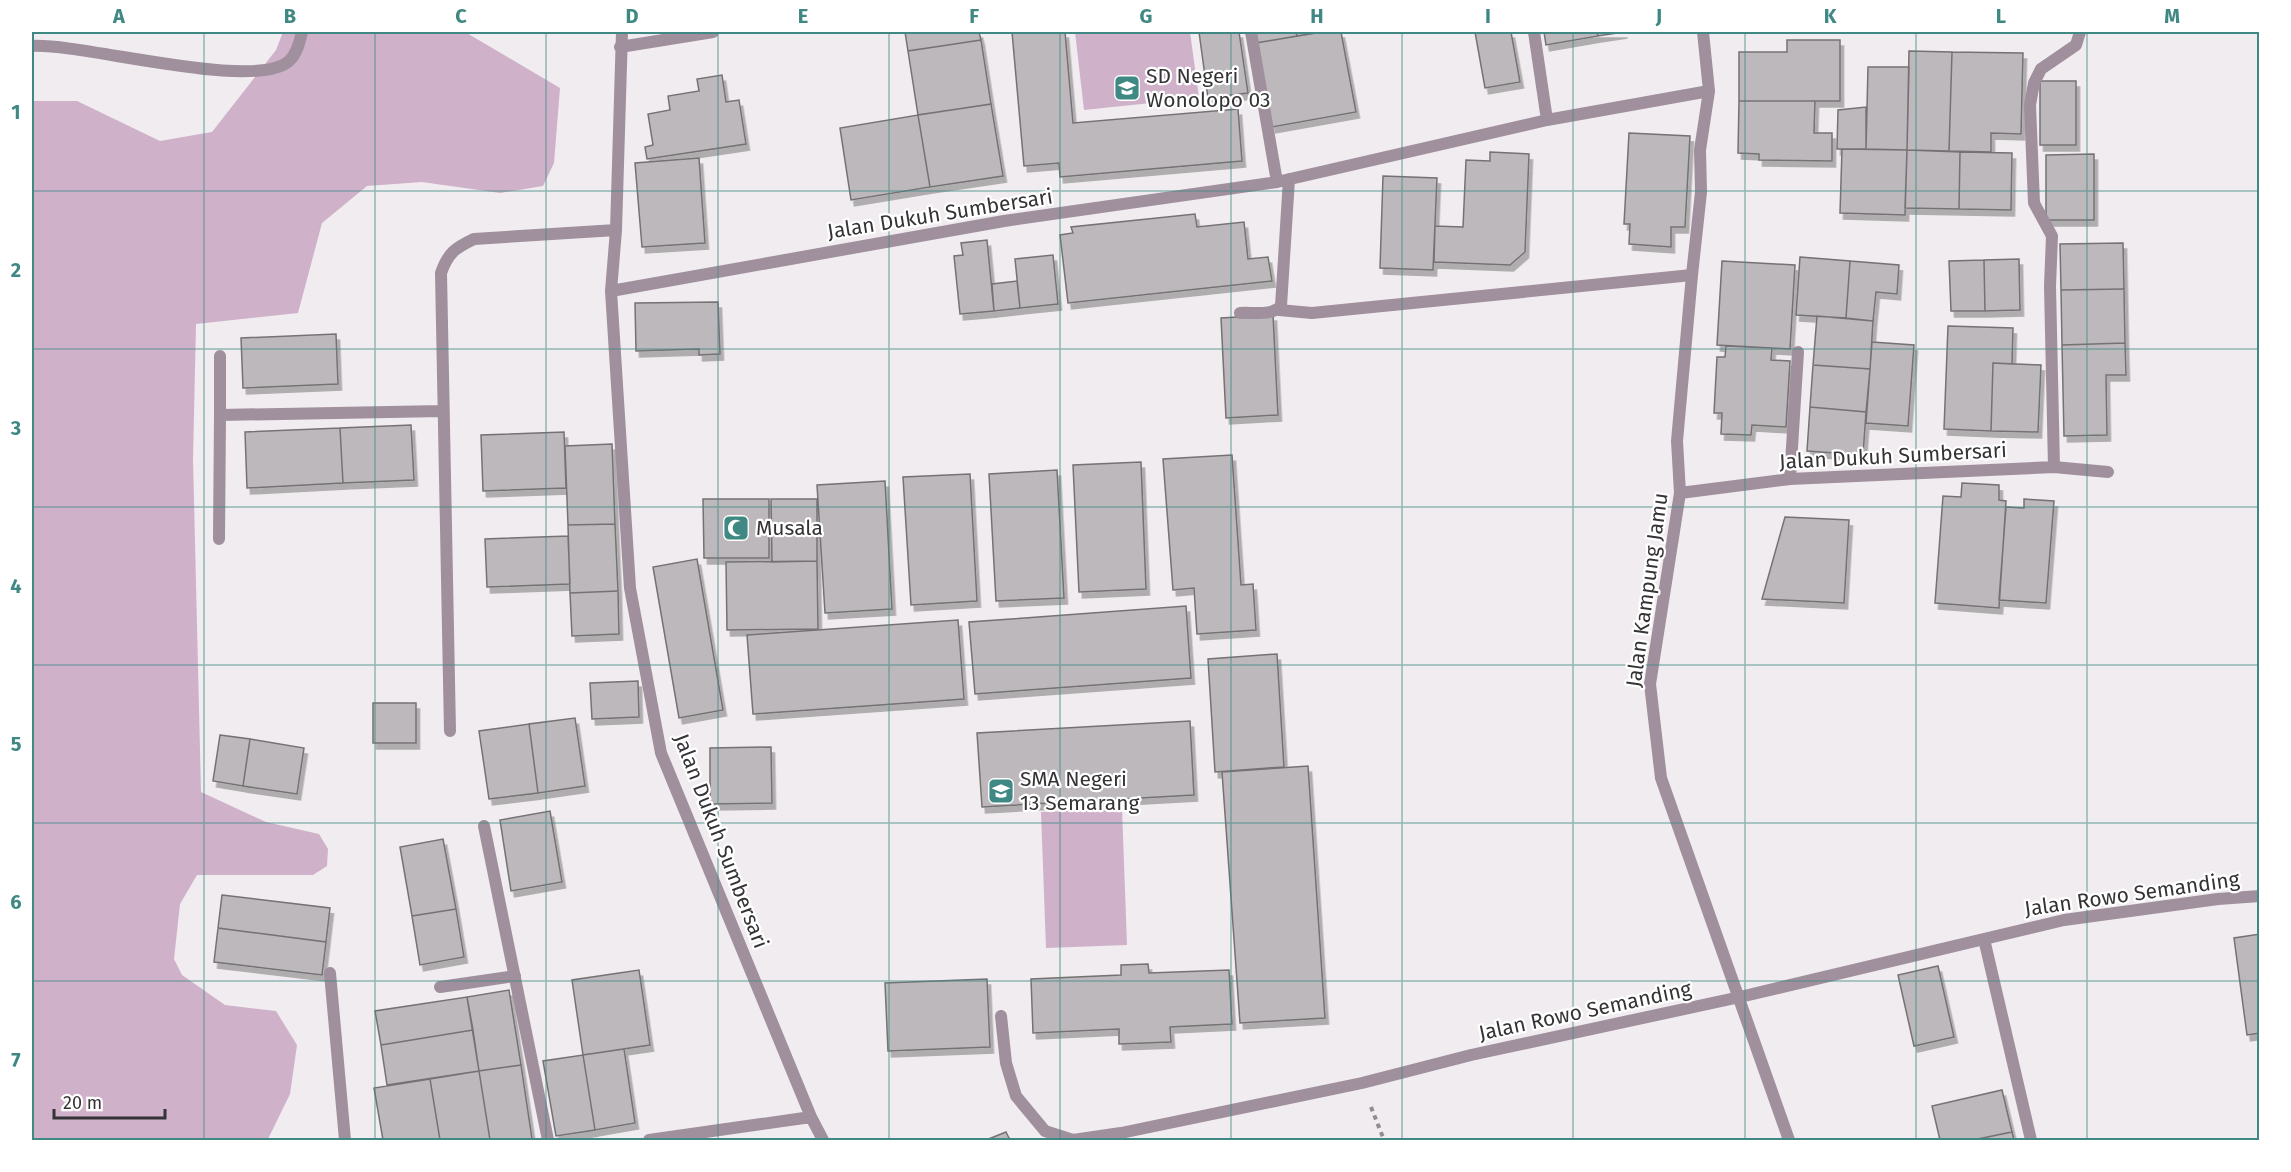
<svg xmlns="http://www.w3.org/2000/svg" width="2291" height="1172" viewBox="0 0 2291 1172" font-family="'Fira Sans',sans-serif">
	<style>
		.green { fill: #cfb1ca }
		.building { fill: #bcb8bc; stroke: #757274; stroke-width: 1.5; filter: url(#shadow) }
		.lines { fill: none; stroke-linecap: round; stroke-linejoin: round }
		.path { stroke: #8f8c8f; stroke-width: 4; stroke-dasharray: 4.5 4.5; stroke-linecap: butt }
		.lane { stroke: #a08f9d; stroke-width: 12 }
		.street { stroke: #a08f9d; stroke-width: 12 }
		.grid { fill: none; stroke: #408884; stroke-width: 1.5; stroke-opacity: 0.55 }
		.labels { text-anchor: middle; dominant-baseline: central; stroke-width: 4.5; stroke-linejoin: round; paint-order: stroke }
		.poi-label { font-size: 21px; fill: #353335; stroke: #fff; text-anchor: start }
		.street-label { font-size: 21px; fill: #353335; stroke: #fff }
		.neatline { fill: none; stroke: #408884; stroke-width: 2 }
		.grid-label { font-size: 20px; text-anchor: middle; font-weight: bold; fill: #408884 }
	</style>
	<defs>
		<filter id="shadow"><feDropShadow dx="3.5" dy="6" stdDeviation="0" flood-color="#0004"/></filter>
	</defs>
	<rect width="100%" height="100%" fill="#f0ecef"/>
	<path class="green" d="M283,32H465L560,88L554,163L543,186L500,193L422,182L367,186L322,223L298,313L196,324L193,459L201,792L266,822L319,834L328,849L327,866L313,875H197L180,904L174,959L182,975L225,1005L276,1011L297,1045L290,1094L268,1139L262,1140H32V101H77L160,141L212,132L276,50Z
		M1075,32H1190L1199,98L1084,110Z
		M1122,809L1127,945L1046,948L1041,812Z"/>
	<path class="building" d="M905,32H979L981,40L908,51Z
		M1012,32H1065L1073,123L1238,109L1242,161L1060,177L1059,163L1024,166Z
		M1199,32H1239L1248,93L1208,98Z
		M1254,32H1296L1297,36L1256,43Z
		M1296,32H1322L1297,36Z
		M1322,32H1341L1356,112L1272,127L1256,43Z
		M1475,32H1511L1520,82L1485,88Z
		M1544,32H1597L1598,36L1546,45Z
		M1597,32H1624L1598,36Z
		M981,40L991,104L918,115L908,51Z
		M1787,40H1840V101H1739V52H1787Z
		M1909,51L1952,52L1949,151L1907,150Z
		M1952,52L2023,53L2021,134L1991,133V152L1949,151Z
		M1868,67H1909L1907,150L1866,149Z
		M722,75L726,102L739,100L746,144L647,159L645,147L653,145L648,114L670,110L668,96L699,91L697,79Z
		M2040,81H2076V145H2040Z
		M1739,101H1815L1814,133H1832V161L1759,160V154L1738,153Z
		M991,104L1003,176L930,187L918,115Z
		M1866,107V149H1837L1838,110Z
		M918,115L930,187L851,200L840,128Z
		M1629,133L1690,136L1685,227H1671V247L1629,244L1630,224H1624Z
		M1842,149L1907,150L1905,215L1840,213Z
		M1907,150L1960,152L1959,209L1905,208Z
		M1490,152L1529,154L1525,252L1510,265L1434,262L1435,226L1463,227L1466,160L1490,161Z
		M1960,152L2012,153L2011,210L1959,209Z
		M2094,154V220H2046V155Z
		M699,158L705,243L642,247L635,163Z
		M1383,176L1437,178L1433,270L1380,268Z
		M1195,214L1197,227L1244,222L1248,259L1268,257L1272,281L1068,303L1060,235L1073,233L1071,227Z
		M987,240L994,311L960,314L954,256L963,255L961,243Z
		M2123,243L2124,289L2061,290L2060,244Z
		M1053,255L1058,304L1020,308L1015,259Z
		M1800,257L1850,261L1846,318L1796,315Z
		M2019,259L2020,310L1985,311L1984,260Z
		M1984,260L1985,311H1951L1949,261Z
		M1722,261L1795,265L1790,349L1717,345Z
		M1850,261L1899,265L1897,294L1876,292L1873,321L1846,318Z
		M1017,281L1020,308L994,311L992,284Z
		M2124,289L2125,343L2062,345L2061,290Z
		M718,302L720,354L699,355V349L636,351L635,303Z
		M1273,315L1278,415L1226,418L1221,318Z
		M1817,316L1873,321L1870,369L1813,365Z
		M1948,326L2013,328L2012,364L1993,363L1991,431L1944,429Z
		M336,334L338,384L243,388L241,338Z
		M1872,342L1914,345L1908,426L1866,423Z
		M2125,343L2126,375H2106L2107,435L2064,436L2062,345Z
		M1726,346L1772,348L1771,360L1790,361L1786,427L1752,425L1751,435L1721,434L1722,413H1714L1717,357H1725Z
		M1993,363L2041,365L2038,432L1991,431Z
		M1813,365L1870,369L1866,412L1810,407Z
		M1810,407L1866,412L1863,455L1807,451Z
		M411,425L414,480L343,483L340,428Z
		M340,428L343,483L247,488L245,432Z
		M564,432L566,488L483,491L481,435Z
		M612,444L615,524L568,525L565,446Z
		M1232,455L1241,585L1253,584L1256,630L1197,634L1194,588L1173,590L1163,459Z
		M1141,462L1146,589L1079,592L1073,465Z
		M1057,470L1064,598L996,601L989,474Z
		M970,474L977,601L911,605L903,477Z
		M885,481L892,609L825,613L817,485Z
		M1962,483L1999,485V500L2006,501L1999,608L1935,603L1943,496L1961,497Z
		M703,499H769V558H704Z
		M771,499H817V561L772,562Z
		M2024,499L2054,501L2046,603L1999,600L2006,507L2024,508Z
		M1785,517L1849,520L1844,603L1762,599Z
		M615,524L618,591L570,593L568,525Z
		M568,536L570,584L487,587L485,539Z
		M697,559L723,710L679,718L653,567Z
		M817,561L818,629L727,630L726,562Z
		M618,591L619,634L572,636L570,593Z
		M1186,606L1191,678L975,694L969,622Z
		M958,620L964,699L753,714L747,635Z
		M1277,654L1284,767L1215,772L1208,659Z
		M638,681L639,717L592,719L590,683Z
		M373,703H416V743H373Z
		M575,718L585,786L538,793L529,724Z
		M1190,721L1194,795L982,807L977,733Z
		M529,724L538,793L489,799L479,731Z
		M220,735L250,739L243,786L213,781Z
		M250,739L304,748L297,794L243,786Z
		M771,747L772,803L710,804V748Z
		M1308,766L1325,1018L1240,1023L1222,772Z
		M550,811L562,882L511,891L500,820Z
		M443,839L456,909L412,916L400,847Z
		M222,895L330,908L326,942L218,928Z
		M456,909L464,957L420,965L412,916Z
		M218,928L326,942L322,975L214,962Z
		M2260,934V1033L2247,1035L2234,938Z
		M1148,964L1149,973L1229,970L1232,1024L1170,1027L1171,1042L1119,1044V1029L1033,1033L1031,979L1121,975V965Z
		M1938,966L1954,1037L1914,1046L1898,975Z
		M639,970L650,1045L583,1055L572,980Z
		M987,979L990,1047L888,1051L885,983Z
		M509,990L521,1065L479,1071L467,997Z
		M467,997L473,1030L381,1045L375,1011Z
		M473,1030L479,1071L387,1085L381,1045Z
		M624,1049L635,1123L595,1130L583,1055Z
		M583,1055L595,1130L556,1136L543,1061Z
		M521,1065L532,1139L490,1140L479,1071Z
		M479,1071L490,1140H440L430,1079Z
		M430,1079L440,1140H383L374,1088Z
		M2002,1090L2012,1132L1973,1140H1940L1932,1106Z
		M1006,1132L1010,1140H986Z
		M2012,1132L2014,1140H1973Z"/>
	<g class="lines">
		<path class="path" d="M1371,1107L1384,1140"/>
		<path class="lane" d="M440,987L515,976
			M1001,1016L1006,1063L1016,1096L1045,1131L1073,1140L1121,1133L1362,1083L1471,1055L1740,997"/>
		<path class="street" d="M622,32L616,230L611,291L630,588L661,753L811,1117L823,1140
			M1251,32L1277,182
			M1534,32L1547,120
			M1703,32L1709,91L1700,150L1701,192L1692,275L1677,441L1680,493L1650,684L1661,778L1789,1140
			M32,46C83,43 255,92 289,61C297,54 300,41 302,32
			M620,47L713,32
			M611,291L1004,221L1277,182L1547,120L1709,91
			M1279,310L1312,313L1692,275
			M1240,313C1252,312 1273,316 1281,306L1289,179
			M220,415V356
			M2054,467L2050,286L2052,236L2034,203L2030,105L2034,83L2041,69L2076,45L2080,32
			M1790,479L1798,352
			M1680,493L1790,479L2054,467L2108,472
			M219,539L220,415L443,411
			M450,731L441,273C448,253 455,248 474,239L616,230
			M484,826L548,1140
			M1984,939L2031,1140
			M330,973L345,1140
			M1740,997L2064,920L2218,899L2260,896
			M649,1140L811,1117"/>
	</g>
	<path class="grid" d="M204,32V1140M375,32V1140M546,32V1140M718,32V1140M889,32V1140M1060,32V1140M1231,32V1140M1402,32V1140M1573,32V1140M1745,32V1140M1916,32V1140M2087,32V1140M32,191H2260M32,349H2260M32,507H2260M32,665H2260M32,823H2260M32,981H2260"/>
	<defs>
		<symbol id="school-square" viewBox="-11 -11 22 22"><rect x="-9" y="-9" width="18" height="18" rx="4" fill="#408884" stroke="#fff"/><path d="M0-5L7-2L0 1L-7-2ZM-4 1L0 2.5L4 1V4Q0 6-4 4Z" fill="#fff"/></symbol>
		<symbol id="mosque-square" viewBox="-11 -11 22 22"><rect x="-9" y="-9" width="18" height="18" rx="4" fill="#408884" stroke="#fff"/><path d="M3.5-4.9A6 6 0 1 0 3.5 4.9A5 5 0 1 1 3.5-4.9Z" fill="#fff"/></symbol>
	</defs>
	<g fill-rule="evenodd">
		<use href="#school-square" x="1112" y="73" width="30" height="30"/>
		<use href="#mosque-square" x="721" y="513" width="30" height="30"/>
		<use href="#school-square" x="986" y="776" width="30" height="30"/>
	</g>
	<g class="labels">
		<g class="poi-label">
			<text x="1146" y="76">SD Negeri<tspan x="1146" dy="24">Wonolopo 03</tspan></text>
			<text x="756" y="528">Musala</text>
			<text x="1020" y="779">SMA Negeri<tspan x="1020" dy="24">13 Semarang</tspan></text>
		</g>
		<g class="street-label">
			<text transform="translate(940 214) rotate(-9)">Jalan Dukuh Sumbersari</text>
			<text transform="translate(1893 456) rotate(-3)">Jalan Dukuh Sumbersari</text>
			<text transform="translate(1647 590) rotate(-82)">Jalan Kampung Jamu</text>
			<text transform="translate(721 841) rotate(69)">Jalan Dukuh Sumbersari</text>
			<text transform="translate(2132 894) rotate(-8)">Jalan Rowo Semanding</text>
			<text transform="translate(1585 1011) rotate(-12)">Jalan Rowo Semanding</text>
		</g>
	</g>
	<rect width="2291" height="1172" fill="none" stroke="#ffffff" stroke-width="66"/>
	<path d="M54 1109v9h111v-9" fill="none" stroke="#353335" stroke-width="3"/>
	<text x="63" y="1109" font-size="18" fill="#353335" stroke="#ffffff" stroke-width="4.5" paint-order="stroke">20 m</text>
	<rect x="33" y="33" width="2225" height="1106" class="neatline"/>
	<g class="grid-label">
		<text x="119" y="23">A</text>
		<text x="290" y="23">B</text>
		<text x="461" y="23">C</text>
		<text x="632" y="23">D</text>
		<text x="803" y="23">E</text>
		<text x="974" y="23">F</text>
		<text x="1146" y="23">G</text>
		<text x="1317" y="23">H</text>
		<text x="1488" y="23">I</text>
		<text x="1659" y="23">J</text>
		<text x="1830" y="23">K</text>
		<text x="2001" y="23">L</text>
		<text x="2172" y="23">M</text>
		<text x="16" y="119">1</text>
		<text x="16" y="277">2</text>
		<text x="16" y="435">3</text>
		<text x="16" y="593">4</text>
		<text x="16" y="751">5</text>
		<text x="16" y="909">6</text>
		<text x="16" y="1067">7</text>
	</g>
</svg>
